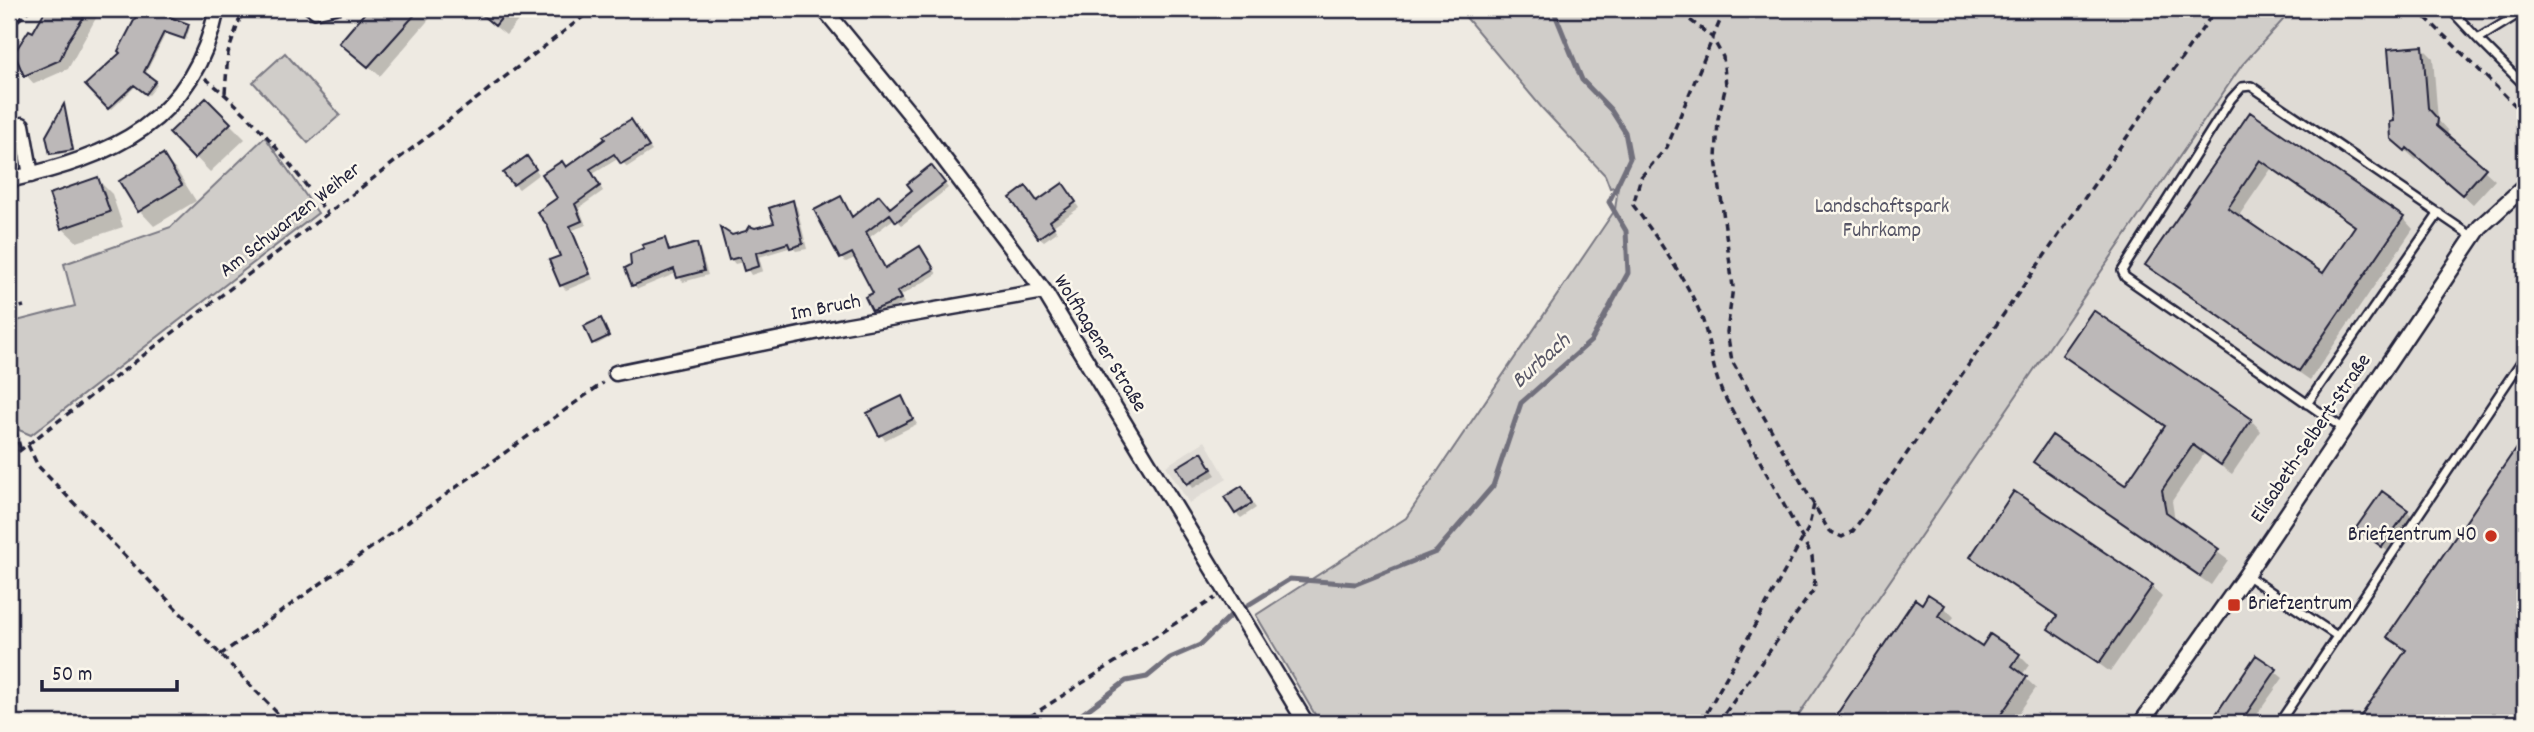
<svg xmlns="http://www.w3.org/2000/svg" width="2534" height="732" viewBox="0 0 2534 732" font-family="Dekko,sans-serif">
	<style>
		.built { fill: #dfdbd5 }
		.green { fill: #d0cdc9; stroke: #797882; stroke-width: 2 }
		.shadow { fill: #0003; fill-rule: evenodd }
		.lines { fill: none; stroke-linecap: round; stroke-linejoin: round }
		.stream { stroke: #716f7c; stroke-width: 5 }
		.building { fill: #bcb8b8; stroke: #22223b; stroke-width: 2; fill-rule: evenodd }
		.service-casing { stroke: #22223b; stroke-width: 12 }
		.minor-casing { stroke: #22223b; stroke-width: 19 }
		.path { stroke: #22223b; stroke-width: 3.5; stroke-dasharray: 7 5; stroke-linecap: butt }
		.service { stroke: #fbf7ec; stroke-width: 7 }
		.minor { stroke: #fbf7ec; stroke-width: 14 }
		.poi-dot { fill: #c8321e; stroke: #fbf7ec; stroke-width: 2.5 }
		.labels { text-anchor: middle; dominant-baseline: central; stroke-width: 5; stroke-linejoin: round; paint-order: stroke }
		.park-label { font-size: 21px; fill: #565566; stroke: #fbf7ec }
		.street-label { font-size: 21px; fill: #22223b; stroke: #fbf7ec }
		.poi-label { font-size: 21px; fill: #22223b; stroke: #fbf7ec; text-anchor: end }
		.water-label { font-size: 23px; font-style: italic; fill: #575666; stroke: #fbf7ec }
	</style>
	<rect width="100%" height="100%" fill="#eeeae2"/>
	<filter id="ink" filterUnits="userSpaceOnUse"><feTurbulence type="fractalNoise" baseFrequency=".0143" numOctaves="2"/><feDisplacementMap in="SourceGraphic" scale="14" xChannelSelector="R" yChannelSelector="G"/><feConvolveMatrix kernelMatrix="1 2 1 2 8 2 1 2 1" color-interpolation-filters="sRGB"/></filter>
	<g filter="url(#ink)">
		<path class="built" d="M2293,9H2525V723H1793L2242,65Z
			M1205,441L1227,479L1189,503L1166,466Z"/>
		<path class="green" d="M1459,9H2293L2242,65L1793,723H1320L1256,615L1406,518L1615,210L1618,186L1610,188L1605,175L1542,108Z
			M285,53L340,115L308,143L253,82Z
			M265,137L318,213L31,435L19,430L9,389V323L75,306L64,264L171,227Z"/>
		<path class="shadow" d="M49,9H101L68,69L34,84L26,75L34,34Z
			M140,9H173L171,19L190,27L186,40L166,33L145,75L157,85L149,95L137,85L111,110L88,85L122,53Z
			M370,9H438L380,76L342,43Z
			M473,9H528L506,35Z
			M2422,47L2433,58L2438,120L2448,131L2447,137L2495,180L2473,204L2419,157L2416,160L2404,149L2396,123Z
			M206,100L245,139L210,172L172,133Z
			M65,107L74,151L54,155L48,136Z
			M2250,114L2403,218L2413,229L2310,380L2158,275L2148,265ZM2271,169L2356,228L2323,275L2238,217Z
			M631,121L652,151L627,167L619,158L593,174L603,191L579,208L586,225L573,230L593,279L566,290L561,285L560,199L567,168Z
			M163,157L177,171L196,201L154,226L140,211L122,182Z
			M531,163L539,174L519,189L514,184Z
			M936,172L948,188L902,225L895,218L870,237L886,269L924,253L937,274L900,296L904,303L878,315L874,310L876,293L857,257L846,262L841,258V198L853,218L890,210Z
			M97,179L112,194L123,227L77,242L62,228Z
			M1067,190L1079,208L1053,226L1057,232L1044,241L1039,237L1037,203Z
			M792,202L797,207L807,249L796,251L792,247L759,257L763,271L751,275L743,262L735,264L731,259L732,237L776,224Z
			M665,240L671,252L696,245L700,249L708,275L683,282L677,273L638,289L633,285V266L646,249Z
			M602,322L609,338L596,345L594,343Z
			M2064,354L2251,420L2261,431L2232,474L2204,454L2172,501L2175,521L2228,560L2211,585L2046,472L2036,462L2125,487L2166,428Z
			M901,398L917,424L885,440L881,435Z
			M2525,439V723H2358L2407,652L2389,637Z
			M1202,454L1216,475L1193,488L1179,467Z
			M1241,488L1256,508L1241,518L1236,513Z
			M2407,511L2415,519L2390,553L2358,528Z
			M1972,556L2151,586L2162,597L2110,672L2051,628L2058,618Z
			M1915,602L1922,606L1944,607L1954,617L1948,625L1983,648L2019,655L2029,665L2022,675L2036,688L2012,723H1833Z
			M2257,657L2283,678L2251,723H2212Z"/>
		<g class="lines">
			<path class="stream" d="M1245,607L1290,579L1356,584L1436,552L1493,486L1521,403L1591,341L1628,273L1626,231L1609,202L1630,158L1625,132L1611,110L1582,80L1553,9
				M1070,723L1126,681L1147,677L1170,658L1200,645L1230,616"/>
		</g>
		<path class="building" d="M46,9H89L68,41L60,60L24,76L14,53L29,30L33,32Z
			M140,9H171L170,17L189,24L184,39L164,32L144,72L156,81L146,94L134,85L108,109L85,85L120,53L118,51Z
			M368,9H420L368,67L339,43Z
			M475,9H509L495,26Z
			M2423,46L2428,108L2438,119L2437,126L2486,168L2462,195L2407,148L2405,151L2391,139L2390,122L2394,121L2388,49Z
			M206,98L231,123L194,159L169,133Z
			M64,104L73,150L50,154L46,136Z
			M2250,112L2404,217L2299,371L2145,265ZM2260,160L2355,226L2323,273L2228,208Z
			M631,119L649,147L621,164L614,154L590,169L600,186L575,204L582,221L570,226L590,274L560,286L549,260L560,256L547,225L537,212L557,198L542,174L562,161L566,167L605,139L603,136Z
			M163,154L182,185L138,212L119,181Z
			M527,156L536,169L513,185L503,173Z
			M931,165L945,183L896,222L890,214L866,232L885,268L920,246L934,269L897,292L901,299L872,311L865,297L873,293L852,253L840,259L814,210L841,196L852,217L879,195L890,208L912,190L907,184Z
			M98,177L110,212L61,229L49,194Z
			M1063,183L1076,202L1050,221L1054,227L1038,238L1010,198L1026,186L1037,201Z
			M793,200L803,244L790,248L788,243L756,253L759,266L744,271L740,257L729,260L720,227L732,235L746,231L749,226L755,228L774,223L769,208Z
			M665,238L669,251L697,243L704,271L677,278L674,269L632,286L625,268L631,265L630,254L644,248L642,245Z
			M2093,310L2252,419L2221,465L2193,445L2162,490L2166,512L2219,549L2200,576L2033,462L2052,435L2125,485L2165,426L2062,355Z
			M601,318L609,336L592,344L584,326Z
			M902,396L913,419L879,436L867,413Z
			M2525,435V723H2356L2406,650L2387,637Z
			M1202,452L1212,469L1187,484L1177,467Z
			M1242,486L1252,503L1235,514L1224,497Z
			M2014,491L2153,585L2099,663L2048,629L2057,616L1970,557Z
			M2382,491L2408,510L2382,547L2356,528Z
			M1928,594L1945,605L1938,616L1982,646L1990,634L2020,654L2012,666L2027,677L1995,723H1831L1915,599L1922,604Z
			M2256,655L2277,669L2240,723H2210Z"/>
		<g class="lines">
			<defs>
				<path id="service" d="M308,9L315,14L338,9
					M2450,9L2478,39
					M2525,10L2478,39L2525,86
					M2307,404L2439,213
					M2344,429L2125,277L2122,271L2231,99L2242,87L2251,86L2473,237
					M2246,575L2337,636
					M2279,723L2525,356"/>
				<path id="minor" d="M824,9L910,114L1044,291L1306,723
					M22,125L31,175
					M9,180C113,156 193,123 217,9
					M616,373L844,326L1044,291
					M2141,723L2246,575L2480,227L2525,186"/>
			</defs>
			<use href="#service" class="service-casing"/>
			<use href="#minor" class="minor-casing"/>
			<path class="path" d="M1669,9L1686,17L1712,37L1723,57L1726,85L1718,119L1716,159L1733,287L1727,332L1732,361L1829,531L1842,537L1853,531L2216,9
				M2417,9L2525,115
				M9,29L30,9
				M205,78C258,120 287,160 327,213
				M225,93L228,53L241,15L253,9
				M9,200L19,195
				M9,310L24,306
				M9,407L21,451
				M28,445L38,466L287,723
				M9,459L593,9
				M220,655L603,383
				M1020,723L1215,598
				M1701,723L1808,529L1814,505
				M1718,723L1815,588L1812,556L1722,392C1712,368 1710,342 1702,318C1690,285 1654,233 1633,205L1641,177L1667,147L1725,9"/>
			<use href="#service" class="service"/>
			<use href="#minor" class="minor"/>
		</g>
	</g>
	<g class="poi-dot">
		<circle cx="2491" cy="536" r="7"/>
		<rect x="2227" y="598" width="14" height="14" rx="3.5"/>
	</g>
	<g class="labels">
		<g class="park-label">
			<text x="1882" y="208">Landschaftspark<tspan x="1882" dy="24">Fuhrkamp</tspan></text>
		</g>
		<g class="street-label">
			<text transform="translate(291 221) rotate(-38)">Am Schwarzen Weiher</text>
			<text transform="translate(826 309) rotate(-11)">Im Bruch</text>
			<text transform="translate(1099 344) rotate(58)">Wolfhagener Straße</text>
			<text transform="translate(2312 439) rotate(-56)">Elisabeth-Selbert-Straße</text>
		</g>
		<g class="poi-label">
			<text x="2477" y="536">Briefzentrum 40</text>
			<text x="2248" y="605" text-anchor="start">Briefzentrum</text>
		</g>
		<g class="water-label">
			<text transform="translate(1542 362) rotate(-42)">Burbach</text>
		</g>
	</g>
	<rect width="2534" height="732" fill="none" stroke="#fbf7ec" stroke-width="35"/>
	<rect x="18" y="18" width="2499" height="697" fill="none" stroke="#22223b" stroke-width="2.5" filter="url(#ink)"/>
	<path d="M42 680v10h135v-10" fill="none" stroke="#22223b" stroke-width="3.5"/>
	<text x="52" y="680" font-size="21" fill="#22223b" stroke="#fbf7ec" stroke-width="5" paint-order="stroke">50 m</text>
</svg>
